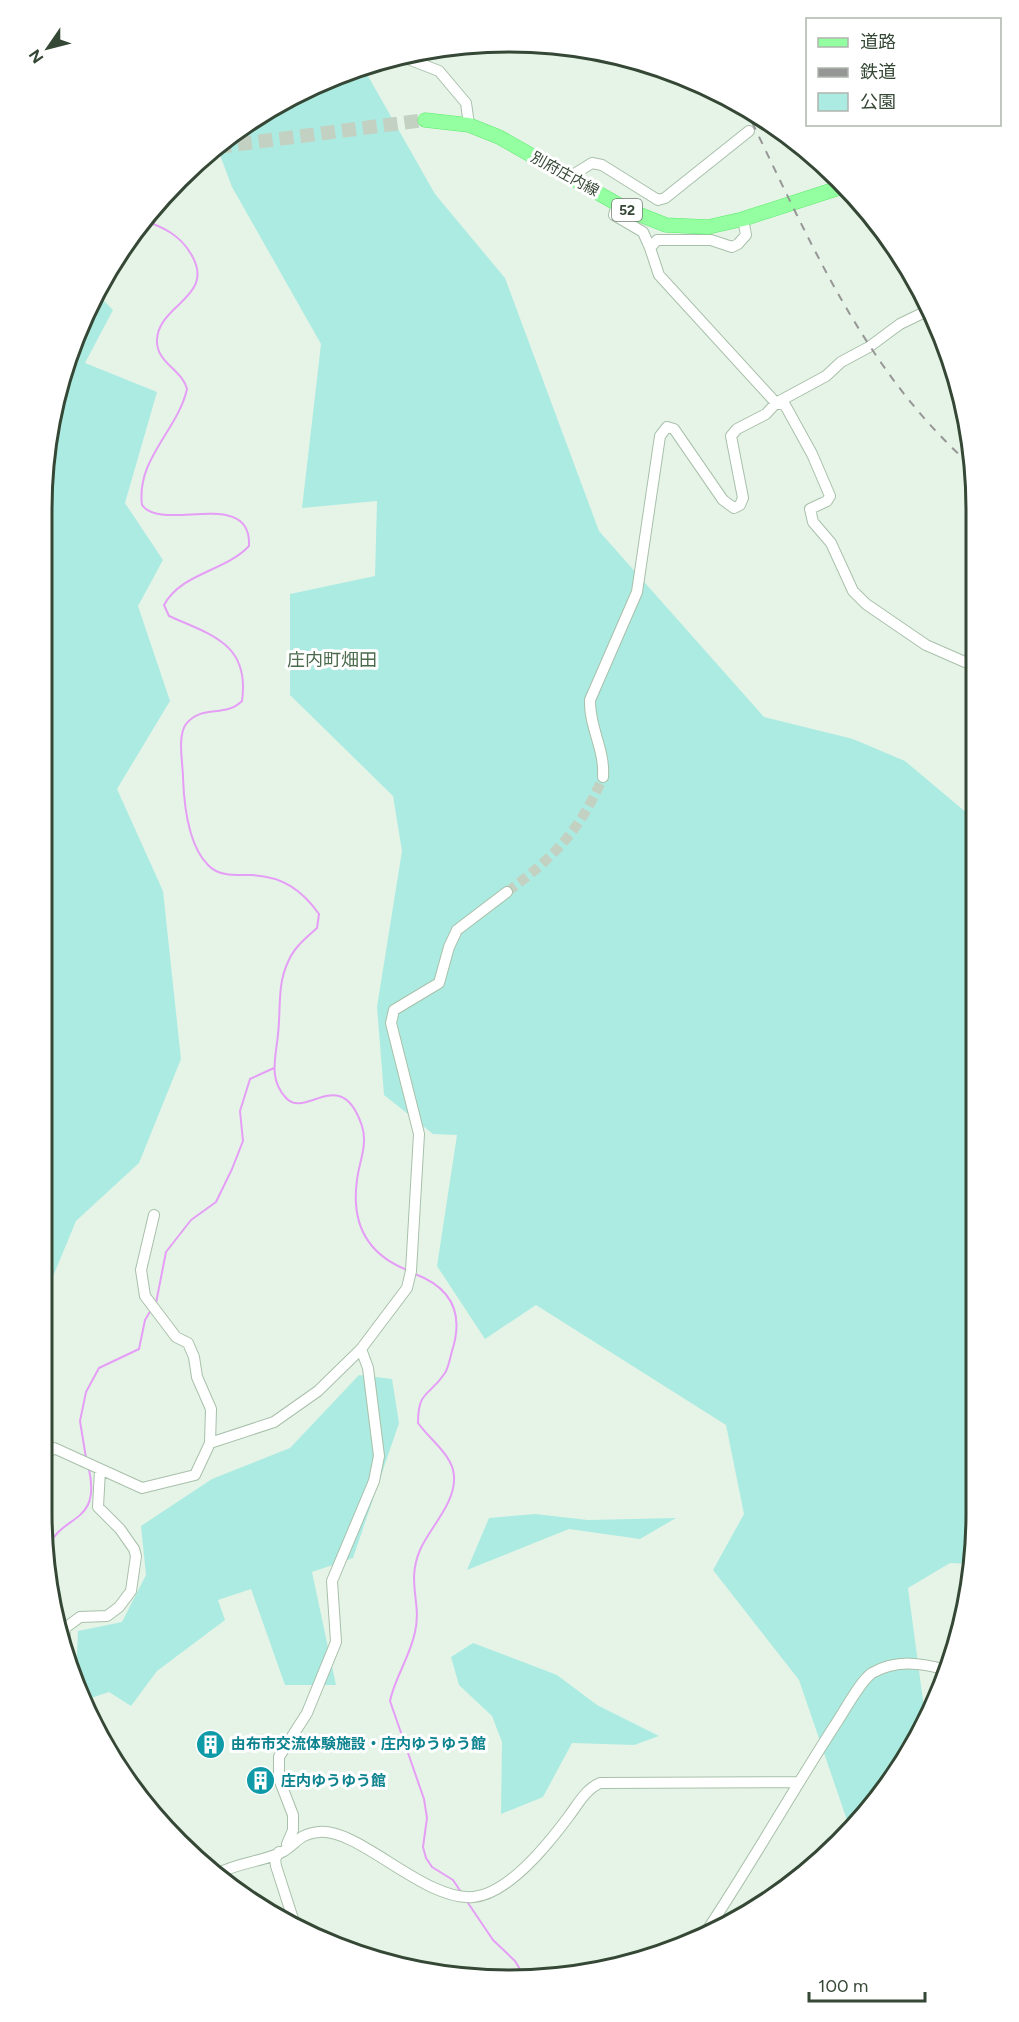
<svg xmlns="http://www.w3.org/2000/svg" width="1019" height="2022" viewBox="0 0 1019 2022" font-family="Figtree,'Noto Sans JP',sans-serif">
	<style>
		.green { fill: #acebe2 }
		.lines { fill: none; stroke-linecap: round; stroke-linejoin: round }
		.stream { stroke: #e59ef5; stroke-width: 2 }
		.minor-tunnel { stroke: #c3d1c3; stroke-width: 10; stroke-dasharray: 10 5; stroke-linecap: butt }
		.major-tunnel { stroke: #c3d1c3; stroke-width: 14; stroke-dasharray: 14 7; stroke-linecap: butt }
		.minor-casing { stroke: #a8c0aa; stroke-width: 12 }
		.major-casing { stroke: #5deb6d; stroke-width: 15 }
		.minor { stroke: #fff; stroke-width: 10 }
		.major { stroke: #94ffa1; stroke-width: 14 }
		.rail { stroke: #969696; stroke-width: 2; stroke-dasharray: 8 8; stroke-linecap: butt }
		.labels { text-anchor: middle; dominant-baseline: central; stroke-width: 6; stroke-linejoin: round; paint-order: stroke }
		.shield { fill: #fff; stroke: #727e72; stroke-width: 1.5 }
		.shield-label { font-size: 14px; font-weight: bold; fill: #354735 }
		.street-label { font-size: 15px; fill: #354735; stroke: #fff }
		.culture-label { font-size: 15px; font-weight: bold; fill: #0d838f; stroke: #fff; text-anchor: start }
		.quarter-label { font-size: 18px; fill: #4b6b4c; stroke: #fff }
		.rim { fill: none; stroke: #354735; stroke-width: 3 }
	</style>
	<rect width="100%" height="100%" fill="#e6f4e7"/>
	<path class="green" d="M370,64L368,76L435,194L505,278L599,531L764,717L853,739L905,761L974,819L976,1543L972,1564L950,1563L908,1588L926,1723L850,1829L799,1680L713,1570L744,1514L726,1425L536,1305L485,1339L437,1266L457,1135L433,1134L384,1095L377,1007L402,851L393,796L290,695V594L375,576L377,501L302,508L321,344L232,187L217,147L275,105Z
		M96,293L113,310L85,363L157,392L125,503L163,560L138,606L170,701L117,789L163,891L181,1059L139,1163L76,1221L42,1303L43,479L58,389Z
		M359,1375L392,1379L399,1423L353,1558L312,1572L336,1685H285L251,1589L218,1600L225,1620L157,1671L131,1706L109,1692L88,1699L76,1675L78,1631L122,1622L146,1575L141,1526L212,1479L290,1448Z
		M535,1514L588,1520L676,1518L640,1539L569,1529L467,1570L489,1518Z
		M473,1643L557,1675L597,1705L659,1736L634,1745L572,1743L543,1797L501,1814L502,1742L492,1716L459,1685L451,1657Z"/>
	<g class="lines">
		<path class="stream" d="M143,220C163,227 180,235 191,254C217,297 158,304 157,340C156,363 182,369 187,389C178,430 136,459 142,505C162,533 252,487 249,546C226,571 181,573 164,605L169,616C212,635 250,644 242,701C225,718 202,704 186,724C177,737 183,763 183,778C184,804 188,845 208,865C219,877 237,875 251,875C282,876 302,890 319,914L317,928C306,938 294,947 288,962C277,985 281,1009 278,1034C276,1057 268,1079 286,1098C306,1120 341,1063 362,1126C368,1145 359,1162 357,1180C351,1223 367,1254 407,1270
			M415,1274C452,1288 464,1314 452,1351C450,1358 449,1366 445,1373C429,1397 418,1390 418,1423C429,1439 453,1455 454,1476C456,1503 430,1527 420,1550C406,1583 422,1602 415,1632C410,1657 395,1677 390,1701L424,1799L427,1818L423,1847L426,1858L432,1867L453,1880L461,1892
			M156,1303L166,1252L191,1220L216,1202L232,1169L243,1141L240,1111L250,1079L274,1068
			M86,1458L80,1421L86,1392L99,1368L139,1349L145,1320L151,1310
			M48,1547C63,1513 101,1525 89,1469
			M466,1900L493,1940L515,1961L523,1974"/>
		<path class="minor-tunnel" d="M507,892C554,857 579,832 603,777"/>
		<path class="major-tunnel" d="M217,147L425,120"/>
		<defs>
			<path id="minor" d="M403,57L439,71L466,103L469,125
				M762,122L765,120
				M571,176L592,163L602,165L658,200L665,198L749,131
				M617,204L614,215L643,232L650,248
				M743,219L746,235L738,244L732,247L711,240H657L650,248L659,275L776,403L785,405L812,454L830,496L827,501L810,509L813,522L831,543L853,591L866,604L926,645L974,666
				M603,777C605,749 589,727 590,700L637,592L660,436L667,427L674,429L723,500L734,508L740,505L743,498L731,436L737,429L766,414L776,403L826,376L841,362L869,347L900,324L929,310
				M210,1443L274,1422L318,1391L361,1349L407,1288L411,1271L419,1134L391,1023L394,1010L439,983L449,947L457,930L507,892
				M42,1458L54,1448L142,1488L195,1475L210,1443L211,1409L197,1377L194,1357L188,1343L176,1337L145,1296L141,1270L154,1215
				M64,1645L65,1628L80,1617L107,1616L119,1607L131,1591L136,1556L134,1549L120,1529L98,1507L100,1470
				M287,1844L293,1830V1815L279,1779V1757L307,1713L336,1642L332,1581L374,1481L379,1456L368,1368L361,1349
				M279,1852L275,1859L276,1866L295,1925
				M219,1873C239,1862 267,1861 284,1851C298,1842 299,1834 319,1832C359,1828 424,1901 473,1897C509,1894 549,1843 569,1816C578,1804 586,1789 600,1783L797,1782
				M704,1935C750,1866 790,1795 835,1725C844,1712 860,1681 872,1673C897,1659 921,1663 947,1670"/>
			<path id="major" d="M425,120L469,125L499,137L628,210L666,225L708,227L743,219L842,187"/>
		</defs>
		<use href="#minor" class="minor-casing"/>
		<use href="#major" class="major-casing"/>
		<use href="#minor" class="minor"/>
		<use href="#major" class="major"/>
		<path class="rail" d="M745,108C808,236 863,371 973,467"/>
	</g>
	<defs>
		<symbol id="building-disc" viewBox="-11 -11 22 22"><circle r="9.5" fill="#0f9aa8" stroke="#fff"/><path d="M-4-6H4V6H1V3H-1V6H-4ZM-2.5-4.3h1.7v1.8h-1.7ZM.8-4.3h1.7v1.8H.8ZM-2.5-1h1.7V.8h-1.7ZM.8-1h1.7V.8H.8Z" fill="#fff"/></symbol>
	</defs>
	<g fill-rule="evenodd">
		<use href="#building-disc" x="194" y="1728" width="33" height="33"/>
		<use href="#building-disc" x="244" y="1764" width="33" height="33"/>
	</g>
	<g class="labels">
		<rect class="shield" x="612" y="199" width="30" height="22" rx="4.5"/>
		<g class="shield-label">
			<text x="627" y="210">52</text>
		</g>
		<g class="street-label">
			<text transform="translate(565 174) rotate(29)">別府庄内線</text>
		</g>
		<g class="culture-label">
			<text x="231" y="1744">由布市交流体験施設・庄内ゆうゆう館</text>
			<text x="281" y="1781">庄内ゆうゆう館</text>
		</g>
		<g class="quarter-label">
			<text x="332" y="660">庄内町畑田</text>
		</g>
	</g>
	<path d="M0 0H1019V2022H0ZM509 52H509A457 457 0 0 1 966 509V1513A457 457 0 0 1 509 1970H509A457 457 0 0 1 52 1513V509A457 457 0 0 1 509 52Z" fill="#fff" fill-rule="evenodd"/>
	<path class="rim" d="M509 52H509A457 457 0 0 1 966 509V1513A457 457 0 0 1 509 1970H509A457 457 0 0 1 52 1513V509A457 457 0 0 1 509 52Z"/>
	<rect x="806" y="18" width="195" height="108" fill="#ffffff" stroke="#aeb5ae" stroke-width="1.5"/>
	<rect x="818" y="38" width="30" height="9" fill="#94ffa1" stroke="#aeb5ae" stroke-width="1.5"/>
	<text x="860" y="48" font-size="18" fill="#354735">道路</text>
	<rect x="818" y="68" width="30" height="9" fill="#969696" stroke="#aeb5ae" stroke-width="1.5"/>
	<text x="860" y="78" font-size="18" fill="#354735">鉄道</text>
	<rect x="818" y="93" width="30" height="18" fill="#acebe2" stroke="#aeb5ae" stroke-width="1.5"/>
	<text x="860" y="108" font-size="18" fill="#354735">公園</text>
	<g transform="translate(48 48) rotate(235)" stroke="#ffffff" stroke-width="4.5" paint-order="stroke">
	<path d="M0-4.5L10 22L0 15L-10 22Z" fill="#354735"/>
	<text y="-9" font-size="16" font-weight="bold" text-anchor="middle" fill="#354735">N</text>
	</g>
	<path d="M809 1992v9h116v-9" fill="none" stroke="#354735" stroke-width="3"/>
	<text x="818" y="1992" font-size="18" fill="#354735" stroke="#ffffff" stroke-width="4.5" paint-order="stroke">100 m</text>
</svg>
